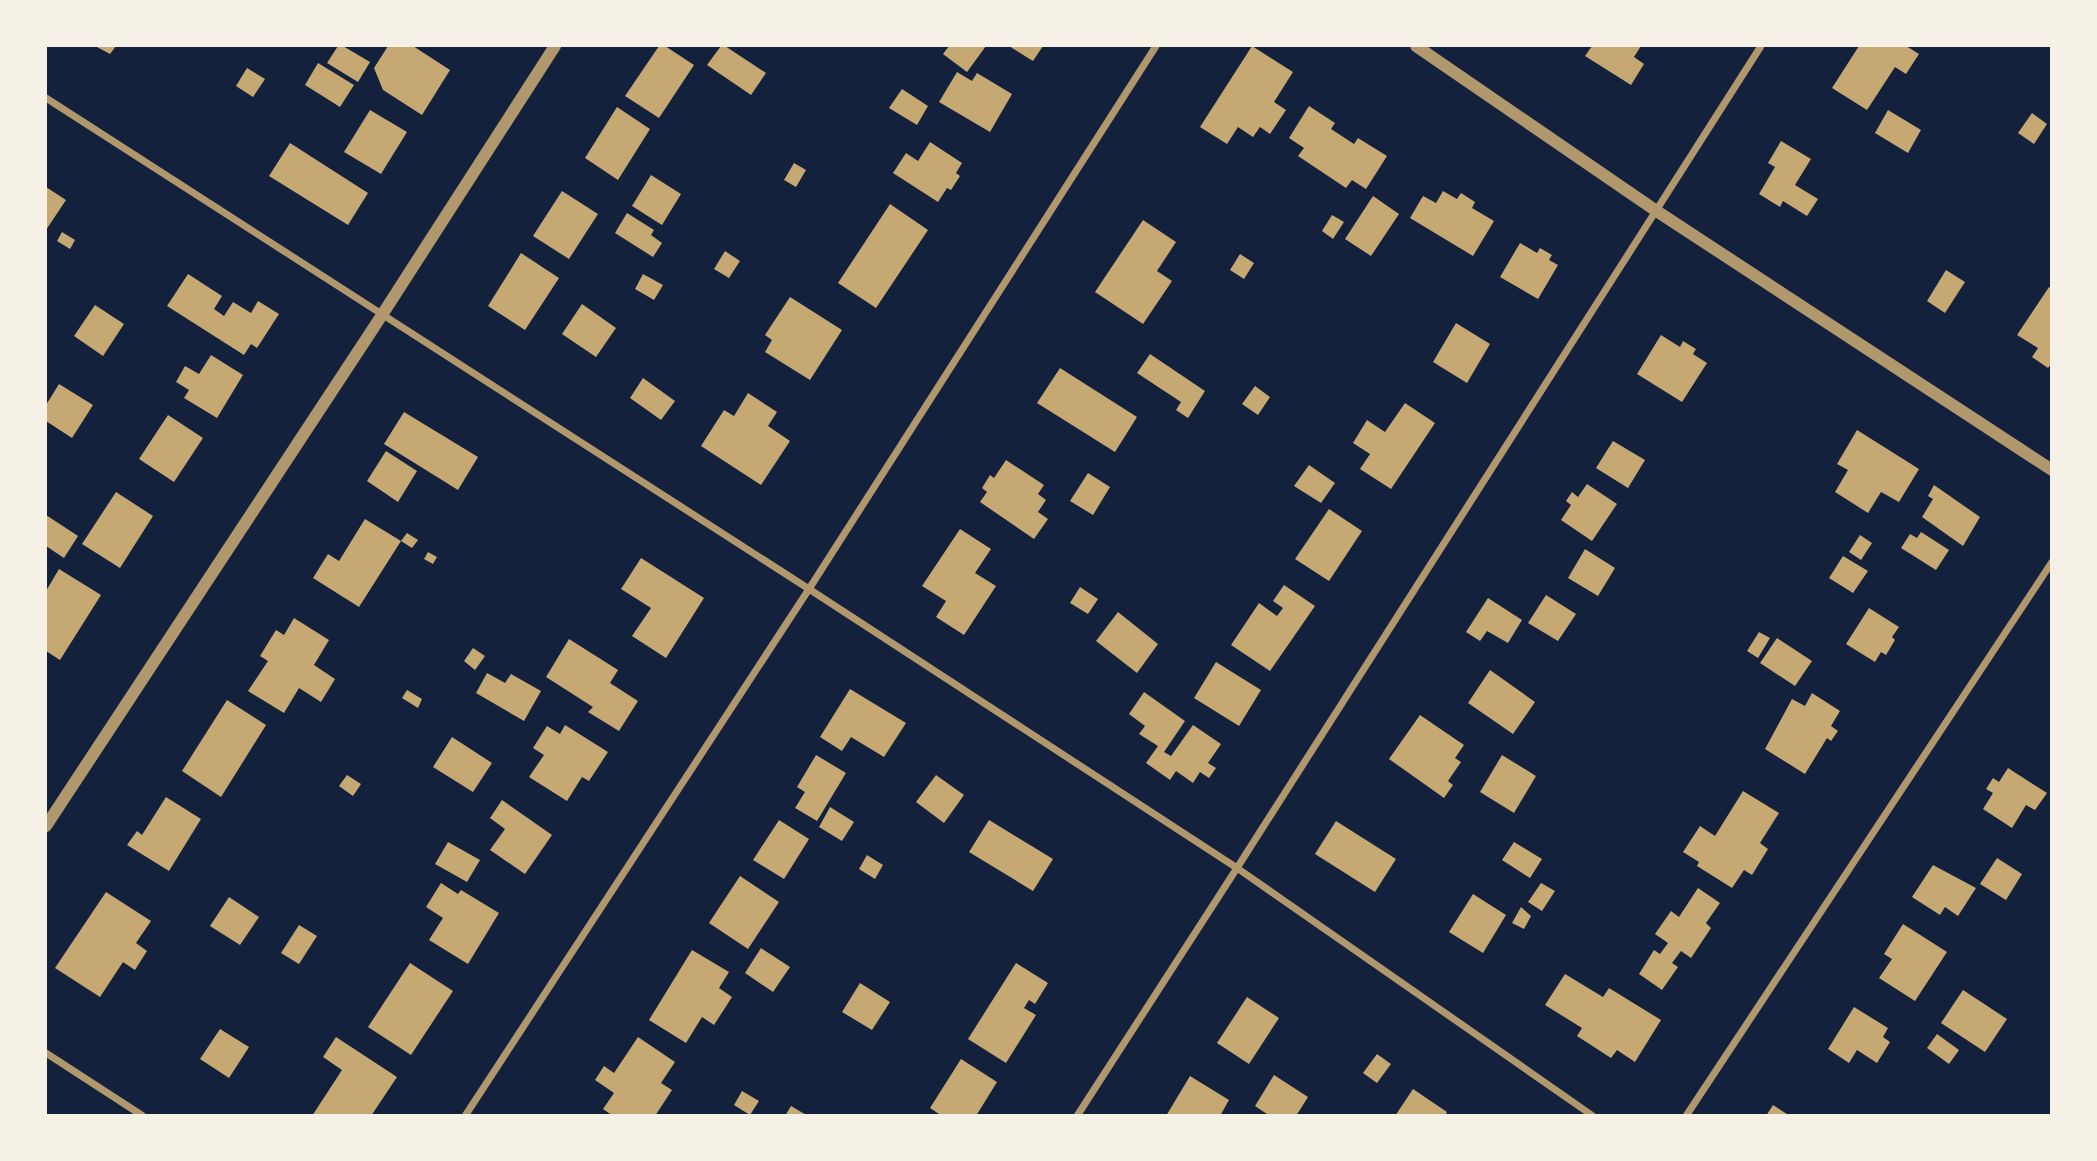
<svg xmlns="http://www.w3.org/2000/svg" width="2097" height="1161" viewBox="0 0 2097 1161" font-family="'Alegreya Sans',sans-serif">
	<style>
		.building { fill: #c6a872 }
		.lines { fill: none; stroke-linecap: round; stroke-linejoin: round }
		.minor { stroke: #b1986c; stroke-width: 7 }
		.tertiary { stroke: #b1986c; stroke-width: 12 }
	</style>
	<rect width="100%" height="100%" fill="#14213d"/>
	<path class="building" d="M95,46H116L110,54Z
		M338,46H343L370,62L358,82L327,63Z
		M388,46H413L450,70L422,115L383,90L374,68Z
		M659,46H665L694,65L659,118L625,96Z
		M721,46H725L766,73L751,95L707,65Z
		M949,46H986L967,72L943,54Z
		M1009,46H1043L1033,61Z
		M1252,46L1293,72L1274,102L1286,110L1270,134L1260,127L1253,137L1238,127L1227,144L1200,127Z
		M1592,46H1641L1634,57L1644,64L1631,85L1585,56Z
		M1859,46H1906L1919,54L1906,74L1895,67L1867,110L1832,88Z
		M318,63L354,85L340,107L305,85Z
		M247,68L265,79L253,97L236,86Z
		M957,72L972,81L977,73L1012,94L990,132L939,102Z
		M902,89L928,106L917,125L889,108Z
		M1309,106L1335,123L1331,129L1354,144L1358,138L1387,156L1366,189L1352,180L1346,188L1298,156L1304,148L1289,138Z
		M617,107L650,129L618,180L585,158Z
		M370,110L407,132L381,174L344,152Z
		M1888,110L1921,130L1908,153L1875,133Z
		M2032,113L2047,124L2034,144L2018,133Z
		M1781,141L1811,159L1795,185L1818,199L1807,216L1783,201L1780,207L1759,194L1775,167L1768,163Z
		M930,142L962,163L956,173L960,176L951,190L947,188L938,202L893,173L906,153L918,161Z
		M290,143L368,193L348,225L269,176Z
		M794,163L806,170L796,187L784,180Z
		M651,175L681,194L662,225L632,206Z
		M46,187L66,200L46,230Z
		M562,191L598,214L569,259L533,236Z
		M1443,191L1457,199L1461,193L1475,202L1472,208L1494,221L1473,256L1410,218L1423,196L1436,203Z
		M1373,196L1399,214L1371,256L1345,239Z
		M890,204L928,230L876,308L838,283Z
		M627,213L654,230L651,235L662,243L653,257L615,233Z
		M1332,215L1344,222L1333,239L1322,231Z
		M1143,220L1176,242L1157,271L1172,281L1143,324L1095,292Z
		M62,232L75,240L70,249L57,241Z
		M1520,243L1537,253L1540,248L1552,255L1549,260L1558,265L1538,299L1500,277Z
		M725,251L740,261L729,278L714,269Z
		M521,253L559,278L525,330L488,306Z
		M1240,254L1254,263L1244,279L1230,270Z
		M1946,270L1965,282L1945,313L1927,301Z
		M188,274L222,296L214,309L224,316L233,302L251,313L258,301L279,314L257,348L251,344L244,355L167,306Z
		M643,274L663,285L654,300L635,289Z
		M2049,287L2052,289V363L2048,368L2032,357L2038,348L2017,335Z
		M790,297L842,330L810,380L765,352L772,340L765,335Z
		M582,304L616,328L596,357L562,334Z
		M95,305L124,324L103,356L74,336Z
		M1456,323L1490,344L1467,383L1433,362Z
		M1661,335L1680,347L1683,341L1696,349L1693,354L1707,363L1682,402L1637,374Z
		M1150,354L1205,391L1188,418L1176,410L1181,402L1137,373Z
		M211,355L243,375L217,418L184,398L189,390L176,382L185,366L199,374Z
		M1060,368L1137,417L1115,452L1037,403Z
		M643,378L675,401L661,420L630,398Z
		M59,384L93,405L72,438L46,421V405Z
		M1255,386L1270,397L1258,415L1242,404Z
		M748,393L777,412L768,426L790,441L761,485L701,446L724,410L734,416Z
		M1405,403L1435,423L1391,489L1360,469L1370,454L1353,443L1367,420L1385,432Z
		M404,412L478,457L458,490L384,444Z
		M168,415L203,438L174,482L139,459Z
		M1857,430L1919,469L1899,502L1881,492L1868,513L1835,492L1848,470L1837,464Z
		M1613,441L1645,460L1628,488L1596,468Z
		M386,451L417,471L398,502L367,481Z
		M1006,460L1044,485L1038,494L1046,500L1038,512L1048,519L1034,539L980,502L987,492L982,488L990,475L994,478Z
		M1309,465L1335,483L1321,503L1294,486Z
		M1088,473L1110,487L1093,515L1070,501Z
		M1587,484L1617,504L1592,541L1561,520L1571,505L1566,501L1572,492L1578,497Z
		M1934,485L1980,517L1963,546L1922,517L1933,499L1928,496Z
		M116,492L153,516L120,568L82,544Z
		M1329,509L1362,531L1329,581L1295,559Z
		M46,515L78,536L64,558L46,546Z
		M365,519L401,541L359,607L313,578L328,554L339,561Z
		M960,529L991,549L975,573L996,586L964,635L936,617L946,601L922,586Z
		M1921,532L1949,550L1936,570L1901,548L1910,534L1917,538Z
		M407,533L418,540L412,548L401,541Z
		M1860,535L1872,543L1861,560L1849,552Z
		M1585,549L1615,568L1598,596L1568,578Z
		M428,552L437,557L433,564L424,559Z
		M1843,556L1868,571L1853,593L1829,578Z
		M641,558L704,598L666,658L632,636L651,608L621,589Z
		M59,569L101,595L60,660L46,651V591Z
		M1284,585L1315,606L1270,671L1231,645L1259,603L1277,616L1283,608L1273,601Z
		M1080,587L1098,599L1088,614L1070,603Z
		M1546,595L1576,614L1558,641L1528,623Z
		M1488,598L1522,620L1508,643L1487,631L1480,641L1466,632Z
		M1869,608L1899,627L1892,637L1895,640L1886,655L1881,652L1875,662L1846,644Z
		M1118,612L1158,644L1137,673L1096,641Z
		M294,618L329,640L314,665L335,679L321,702L299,688L284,713L248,691L268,661L260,656L276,630L284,635Z
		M1759,632L1770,638L1758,658L1747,651Z
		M1777,638L1812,661L1795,686L1760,663Z
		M569,639L618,670L610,683L638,701L619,731L588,712L593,707L546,677Z
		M473,648L485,656L475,670L464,661Z
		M1216,662L1261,690L1239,726L1194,698Z
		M1490,670L1535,702L1513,734L1468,703Z
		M487,673L505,683L511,674L541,691L524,721L476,693Z
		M850,689L906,723L884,757L851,737L842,751L820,737Z
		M407,690L422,699L418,708L402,698Z
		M1144,692L1185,721L1164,752L1171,756L1193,725L1221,744L1208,763L1216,768L1209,778L1200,772L1193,783L1176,771L1170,780L1146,763L1158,746L1139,734L1145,726L1129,714Z
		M1812,693L1840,711L1831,726L1838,731L1831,741L1827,738L1805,774L1765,749L1792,699L1805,706Z
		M227,700L266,725L221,797L182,771Z
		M1420,715L1464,745L1455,758L1461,762L1448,781L1453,785L1444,798L1389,759Z
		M565,725L608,752L589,781L582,777L567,801L529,777L544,755L533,748L547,726L560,734Z
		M452,737L492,763L473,792L433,767Z
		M816,755L846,773L817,821L795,808L805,792L797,787Z
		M1502,755L1536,776L1514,813L1480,792Z
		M2008,768L2047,793L2035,810L2026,805L2012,828L1983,809L1993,793L1986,789L1993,778L1999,782Z
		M347,775L361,784L353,796L339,786Z
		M936,775L964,795L944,823L916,802Z
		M1743,791L1779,813L1760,843L1768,849L1752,875L1744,870L1732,888L1697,866L1699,862L1683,852L1700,826L1715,836Z
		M166,797L201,819L169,871L127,845L137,831L142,835Z
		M502,800L552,835L525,874L490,850L505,829L490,818Z
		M830,807L854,822L842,841L819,827Z
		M779,820L809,839L784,879L753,860Z
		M989,820L1053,859L1033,891L969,852Z
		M1336,821L1396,859L1375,892L1315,854Z
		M448,842L480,860L467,882L435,864Z
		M1514,842L1542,859L1530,878L1502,860Z
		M867,855L883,865L875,879L859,869Z
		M1997,858L2022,874L2006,900L1980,884Z
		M1933,865L1976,888L1958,916L1945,907L1940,915L1912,897Z
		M740,876L779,902L748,949L709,923Z
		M441,883L458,894L461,890L499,913L468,964L429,940L443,918L426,907Z
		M1541,883L1555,891L1542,911L1528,902Z
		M1698,888L1720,903L1706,923L1711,928L1691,958L1681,951L1672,963L1678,967L1662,990L1639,974L1654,950L1660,954L1668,943L1655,934L1671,911L1679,917Z
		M106,892L151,921L136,943L147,951L135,970L123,962L100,997L55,968Z
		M1473,894L1506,915L1483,953L1449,932Z
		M229,897L259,917L240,945L210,926Z
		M1521,907L1531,916L1524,929L1512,923Z
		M1903,924L1947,952L1915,1001L1879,978L1892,959L1884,954Z
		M299,925L317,936L299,964L281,953Z
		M761,948L790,967L773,992L745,973Z
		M692,950L729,972L719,988L732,997L714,1025L702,1017L686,1043L649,1020Z
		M410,963L453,991L411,1055L368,1027Z
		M1016,963L1048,983L1035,1004L1029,1000L1024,1008L1036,1015L1006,1063L968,1039Z
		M1565,974L1603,997L1609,988L1661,1020L1635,1062L1617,1050L1611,1058L1577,1036L1582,1028L1545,1005Z
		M860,983L890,1002L872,1030L842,1012Z
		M1963,990L2007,1019L1985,1052L1941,1023Z
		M1247,997L1279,1018L1249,1064L1217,1043Z
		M1854,1007L1888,1028L1883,1037L1890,1042L1877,1063L1857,1050L1849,1063L1828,1049Z
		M220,1029L249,1047L229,1078L200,1059Z
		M1937,1034L1959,1050L1949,1064L1927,1048Z
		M336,1037L397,1077L371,1116H312L342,1070L323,1057Z
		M638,1037L675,1062L661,1083L672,1090L655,1116H613L603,1109L614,1093L595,1080L604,1066L614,1073Z
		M1377,1054L1391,1064L1377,1083L1363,1073Z
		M961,1059L997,1082L976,1116H942L930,1108Z
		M1274,1075L1308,1097L1296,1116H1270L1255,1106Z
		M1190,1076L1229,1100L1220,1116H1166Z
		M1413,1089L1447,1112L1445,1116H1395Z
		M742,1091L759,1101L750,1115L734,1105Z
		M1773,1105L1790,1116H1766Z
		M791,1106L808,1116H785Z"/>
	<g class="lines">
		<path class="minor" d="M46,98L809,589L1237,868L1593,1116
			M46,1053L143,1116
			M465,1116L809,589L1156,46
			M1077,1116L1237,868L1761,46
			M1686,1116L2052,562"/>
		<path class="tertiary" d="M1416,46L1655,210L2052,470
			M46,826L382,315L555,46"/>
	</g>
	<rect width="2097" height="1161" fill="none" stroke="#f6f1e7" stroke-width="94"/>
</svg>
